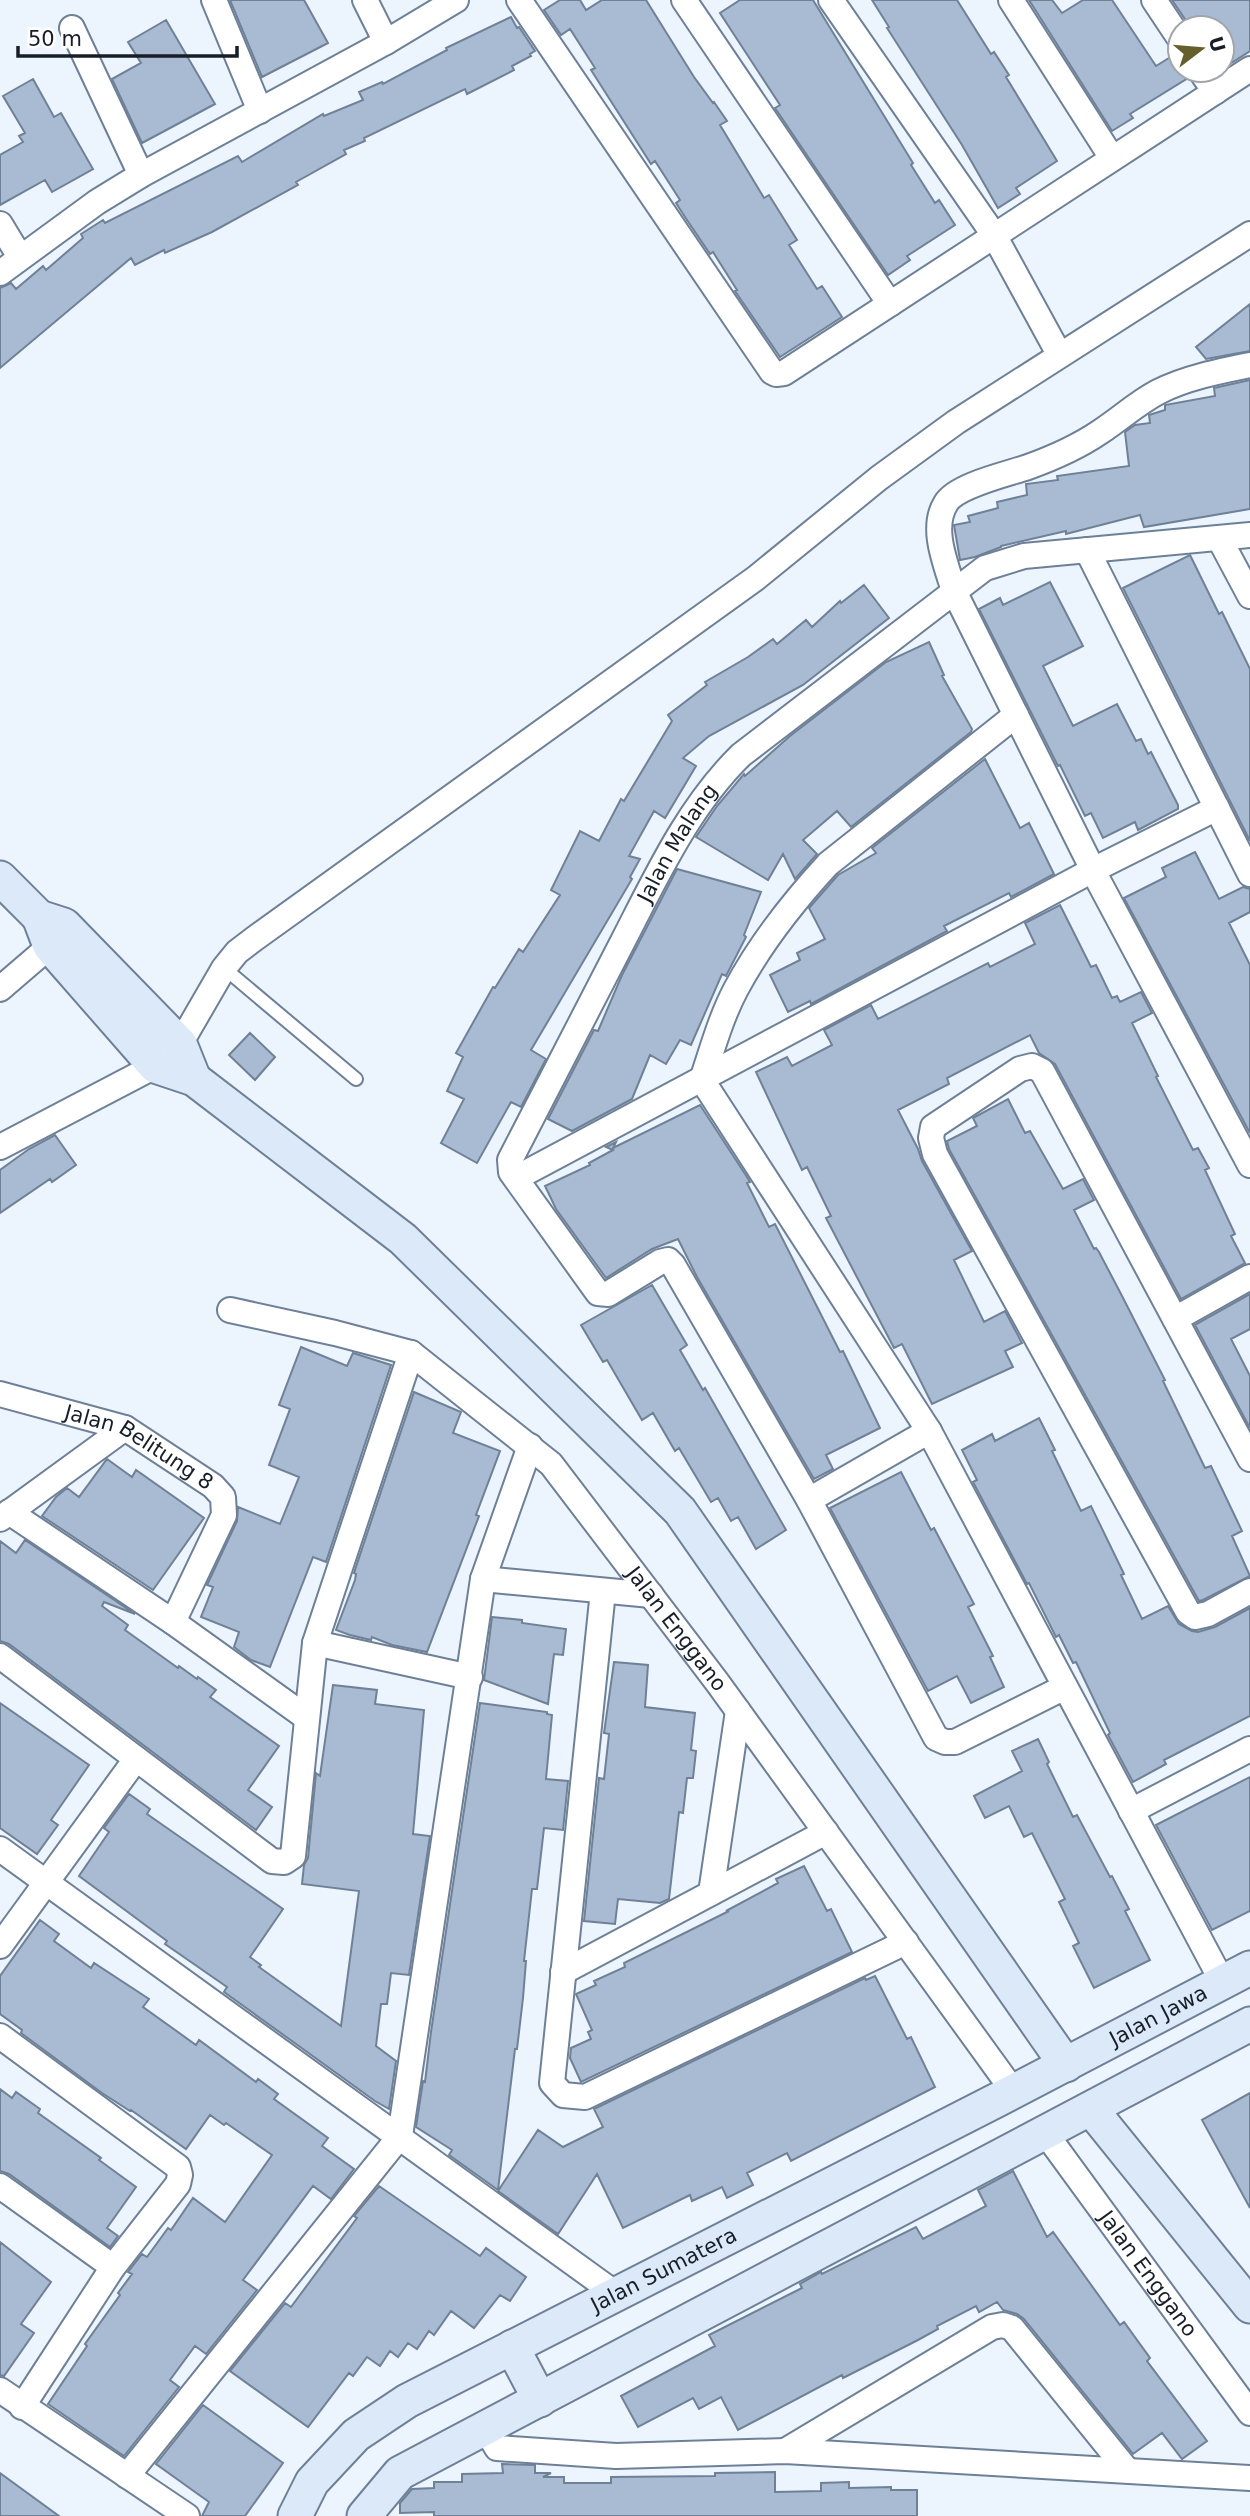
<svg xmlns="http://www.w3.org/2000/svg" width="1250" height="2516" viewBox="0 0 1250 2516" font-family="'DejaVu Sans',sans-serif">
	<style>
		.building { fill: #a8bbd3; stroke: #6f8197; stroke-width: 2 }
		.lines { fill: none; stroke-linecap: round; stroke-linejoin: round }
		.lane-casing { stroke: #6e8097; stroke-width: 16 }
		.street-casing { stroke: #6e8097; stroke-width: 28 }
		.secondary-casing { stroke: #6e8097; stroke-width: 37 }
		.lane { stroke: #fff; stroke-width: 12 }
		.street { stroke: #fff; stroke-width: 24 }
		.secondary { stroke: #dce9f9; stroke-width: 33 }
		.labels { text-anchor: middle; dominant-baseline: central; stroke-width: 6; stroke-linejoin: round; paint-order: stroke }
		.street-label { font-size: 21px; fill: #171e27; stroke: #fff }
	</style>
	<rect width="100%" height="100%" fill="#ecf4fe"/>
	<path class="building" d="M230,0H304L328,43L262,77Z
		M560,0H580L586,10L602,0H646L694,77L713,103L714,102L727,121L720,125L764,198L769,195L797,240L789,245L817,289L822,286L842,317L780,357L735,291L737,290L713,252L710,254L685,217L676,203L680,200L655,161L651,164L591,70L595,68L570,29L561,35L544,10Z
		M740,0H813L913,163L911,165L935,203L939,200L955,225L907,256L910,260L888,275L775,108L780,105L720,13Z
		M872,0H957L991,54L994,52L1009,75L1006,77L1057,161L1016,188L1020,194L998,208L962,145L887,28L889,27Z
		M1029,0H1052L1062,13L1083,0H1112L1156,66L1177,53L1180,54V70H1185L1188,78L1130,114L1133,118L1112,131Z
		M1172,0H1250V51L1222,69V28H1191Z
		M511,17L517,28L519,27L535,51L530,54L531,56L512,66L514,70L467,94L465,89L364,138L365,141L344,150L346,154L296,182L298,185L212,232L165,253L164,250L135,265L131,258L0,368V288L11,283L16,289L43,266L46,270L83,238L81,234L103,220L105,223L238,156L242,162L323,114L324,116L363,100L359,92L382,82L383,84L447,50L446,48Z
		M166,20L215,104L142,143L112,79L141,63L128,42Z
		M33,79L54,117L61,113L93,169L52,192L45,180L0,205V155L23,142L19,136L25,133L3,96Z
		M1250,304V351L1206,359L1196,347Z
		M1250,380V509L1144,527L1140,515L1066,534V531L1001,546V547L975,557L960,560L954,525L970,522L968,516L998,508L997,502L1027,495L1026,484L1058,480L1057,476L1129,466L1125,432L1135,425L1150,423L1149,415L1165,410V405L1215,396L1214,388Z
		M1190,555L1219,614L1222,612L1250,669V841L1123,588Z
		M1050,582L1083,646L1043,666L1073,726L1117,704L1136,741L1141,739L1148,754L1151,752L1178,805V809L1138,830L1135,822L1103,838L1091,813L1085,816L1060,765L1058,766L979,609L1000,598L1003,605Z
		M864,585L889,618L803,685L709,736L683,758L696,766L665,818L654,811L629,856L640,859L630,877L632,879L531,1050L546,1059L521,1107L511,1102L477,1163L441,1143L464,1099L447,1091L463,1057L456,1053L493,987L495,988L519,949L523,952L560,895L551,890L580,831L599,841L621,799L624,801L672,721L668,715L707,685L705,682L748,657L773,639L777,644L806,620L812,627L840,601L841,603Z
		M929,642L944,675L942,676L972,729L971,732L851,827L837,811L803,840L817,854L795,879L783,854L768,880L696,837L717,806L744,774L745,776L790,736L886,662Z
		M985,759L1020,828L1029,823L1054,874L1011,897L1009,893L944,926L947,931L811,1004L810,1001L788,1012L770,975L800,960L797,953L825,939L809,908L838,875L876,853L872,848Z
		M1195,852L1219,899L1243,887L1250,889V912L1229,923L1250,965V1133L1124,898L1166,877L1162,868Z
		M677,869L761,892L744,935L746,937L726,976L722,974L691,1045L680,1040L666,1064L650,1055L632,1099L572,1131L548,1119L594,1030L598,1031L622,975Z
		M1060,905L1091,967L1096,965L1112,998L1117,996L1120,1002L1141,992L1152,1013L1132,1023L1158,1076L1156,1077L1193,1150L1198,1148L1209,1168L1205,1170L1235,1234L1231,1236L1245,1263L1181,1299L1055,1064L1039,1053L1030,1035L947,1078L949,1084L898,1110L918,1149L922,1161L972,1251L954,1260L984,1322L1005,1311L1022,1343L1005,1351L1013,1367L932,1404L902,1344L894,1348L826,1218L831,1216L807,1167L802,1170L756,1072L787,1057L792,1066L832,1045L824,1030L871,1005L878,1019L988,963L990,967L1035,944L1025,923Z
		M250,1033L275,1057L255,1080L229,1055Z
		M1008,1099L1025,1133L1030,1131L1063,1189L1083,1179L1094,1200L1074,1210L1094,1249L1096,1248L1099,1252L1121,1294L1165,1380L1163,1381L1205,1468L1211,1466L1242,1531L1232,1536L1250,1576L1203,1600L1199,1601L949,1149L947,1141L977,1126L973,1118Z
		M700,1105L747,1177L750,1182L747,1183L769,1227L775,1224L840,1352L843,1351L880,1428L826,1455L833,1469L814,1479L697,1277L678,1239L652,1249L606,1278L556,1209L545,1186L590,1165L589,1163L613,1150L606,1147L616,1142L613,1148Z
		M55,1135L76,1165L52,1182L50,1179L0,1213V1170L29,1149Z
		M652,1285L687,1345L680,1350L703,1390L705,1388L786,1530L756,1549L738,1517L731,1521L718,1498L711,1502L679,1448L675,1451L653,1413L642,1420L607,1360L603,1362L581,1325Z
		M1250,1294V1329L1231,1339L1250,1376V1428L1195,1325Z
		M301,1347L347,1366L353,1353L391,1365L326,1562L313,1557L270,1667L251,1660L234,1647L239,1632L201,1617L213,1587L207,1585L237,1521L238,1507L280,1524L299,1477L269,1465L290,1409L279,1405Z
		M414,1392L461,1412L453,1433L500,1451L476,1515L479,1516L427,1652L392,1645L372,1637L371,1640L350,1635L336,1630L355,1580L356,1574L354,1573Z
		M1039,1418L1055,1450L1052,1451L1081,1511L1091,1506L1124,1574L1121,1575L1142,1619L1168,1606L1179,1624L1192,1631L1198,1632L1215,1627L1250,1608V1716L1164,1760L1166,1764L1133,1782L1108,1735L1110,1733L1076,1662L1073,1663L1059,1635L1056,1637L1029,1583L1027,1584L973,1482L977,1480L962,1450L992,1434L995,1441Z
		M107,1459L132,1477L136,1470L204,1518L153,1590L42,1516L56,1497L67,1488L79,1497Z
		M901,1472L931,1530L934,1528L974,1604L968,1607L993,1656L990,1657L1004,1687L971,1703L957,1676L928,1691L830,1508Z
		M25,1540L135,1614L104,1602L102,1606L128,1625L125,1630L178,1668L179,1666L197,1679L198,1677L216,1690L210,1697L279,1746L248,1790L272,1807L256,1830L9,1644L0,1641V1541L16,1553Z
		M492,1617L522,1620V1623L566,1629L563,1655L554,1654L548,1704L484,1680Z
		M614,1662L648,1665L645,1707L695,1713L691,1750L696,1751L693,1778H687L683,1813L679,1812L669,1899L660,1903L618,1899L615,1924L584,1921L599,1778L604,1779L609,1734L604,1733Z
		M333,1685L377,1690L375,1704L424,1710L413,1834L430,1836L409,1975L391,1973L387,2004H381L376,2046L396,2061L389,2109L375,2101L224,1992L227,1987L165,1944L167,1941L79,1876L109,1832L104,1828L129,1794L150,1809L147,1814L283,1909L250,1957L261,1965L259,1967L341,2026L359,1891L302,1884L304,1865L308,1858L316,1773L320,1776Z
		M0,1703L89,1765L51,1820L58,1825L37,1854L0,1828Z
		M480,1703L547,1712V1714L552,1715L546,1779L568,1781L563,1830L544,1828L537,1889H532L524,1961H526L523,1998L517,2049H515L498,2190L449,2155L452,2150L416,2127L423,2081L425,2082L431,2032Z
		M1038,1739L1049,1762L1047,1764L1073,1817L1077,1815L1110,1877L1112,1876L1129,1909L1125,1911L1150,1960L1094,1988L1073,1946L1079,1943L1059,1902L1065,1899L1032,1833L1024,1837L1009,1806L985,1818L974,1796L1022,1771L1012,1751Z
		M1250,1777V1911L1212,1930L1156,1825Z
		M804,1866L827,1911L831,1909L852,1952L581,2082L570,2058L571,2048L591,2039L588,2032L592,2030L576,1994L596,1985L594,1981L625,1967L624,1963L729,1911H726L778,1883L776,1879Z
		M40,1920L59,1934L54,1941L91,1968L94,1963L149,1999L143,2007L196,2045L199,2040L256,2082L258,2079L278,2094L274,2099L328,2138L322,2146L354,2169L331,2199L313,2186L243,2280L257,2290L206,2354L195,2346L170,2380L179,2387L124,2456L48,2404L87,2346L85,2344L120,2295L118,2293L132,2274L128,2272L142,2254L147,2257L168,2228L171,2230L193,2198L225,2222L272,2155L226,2123L224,2125L210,2115L186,2149L131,2110L130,2111L102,2093L21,2033L22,2030L0,2014V1976Z
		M875,1976L907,2039L911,2037L935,2087L791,2161L787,2153L747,2173L753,2185L727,2198L722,2187L692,2201L690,2195L623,2228L597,2174L558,2234L498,2191L538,2130L563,2147L603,2127L594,2109L865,1978L866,1980Z
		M0,2089L12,2098L16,2092L40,2109L38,2113L101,2158L99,2160L136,2187L107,2228L118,2236L110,2247L9,2174L0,2171Z
		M1250,2093V2208L1202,2120Z
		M1013,2171L1047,2237L1053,2232L1120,2325L1124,2322L1150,2358L1147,2361L1207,2441L1182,2459L1162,2433L1133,2454L1024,2319L1017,2314L1003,2310L997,2302L979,2312L976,2306L937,2326L938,2329L918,2340L843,2378L842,2375L738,2430L721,2397L699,2409L693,2398L638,2427L621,2396L715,2346L709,2335L802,2288L800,2284L821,2272L822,2274L916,2227L923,2239L986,2206L978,2190Z
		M379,2186L480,2256L486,2248L526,2277L510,2301L500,2295L474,2328L451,2311L434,2335L429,2331L417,2349L408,2343L398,2357L390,2351L380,2366L367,2357L353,2376L349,2373L308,2427L230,2371L285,2303L291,2307L357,2218L354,2216Z
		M0,2242L51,2282L21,2324L34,2333L4,2376L0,2375Z
		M203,2405L283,2463L245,2516H202L209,2502L156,2464Z
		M502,2464L535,2465V2473H551L543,2477H564V2483H611V2477L715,2476V2473L775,2472V2492L821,2491V2483L849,2482V2488L891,2487V2490H917V2516H434V2512L400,2513V2503L412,2489L434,2488V2482H462V2474L503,2473Z
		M0,2473L59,2516H0Z"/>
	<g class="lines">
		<defs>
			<path id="lane" d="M224,968L356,1079"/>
			<g id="street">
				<path d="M214,0L260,111"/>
				<path d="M365,0L386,42"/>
				<path d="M519,0L772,372L776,374L784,373L1250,69"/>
				<path d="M684,0L890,304"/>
				<path d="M831,0L994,235L1059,354"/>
				<path d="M1011,0L1112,158"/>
				<path d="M1154,0L1180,39"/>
				<path d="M72,28L141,175"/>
				<path d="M1200,70L1215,92"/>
				<path d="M0,224L20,257"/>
				<path d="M0,273L97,202L141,175L386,42L456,0"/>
				<path d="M1250,365C1220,371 1185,378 1158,392C1137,403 1120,419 1100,432C1078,447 1053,458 1028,467C1008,474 957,485 946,503C930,528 946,564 954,591L1099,882L1250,1165"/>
				<path d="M1219,538L1250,596"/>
				<path d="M1087,550L1250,874"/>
				<path d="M1016,715L828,864C794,901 760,944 736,989C721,1017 712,1050 702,1080L929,1431L1223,1983"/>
				<path d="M0,989L50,946L60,932"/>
				<path d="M0,1147L155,1066L180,1044L224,968L237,952L254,939L756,578L879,478L956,422L1250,234"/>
				<path d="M516,1178L1093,870L1217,808"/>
				<path id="s1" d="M230,1310L335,1333L411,1353L551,1464L717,1682L1014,2092"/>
				<path d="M1175,1319L1250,1277"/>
				<path id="s2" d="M0,1394L125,1428L213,1486L223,1497L224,1515L173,1622"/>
				<path d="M1250,1459L1042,1071L1032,1066L1020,1069L933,1127L931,1138L935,1154L1188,1612L1195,1617L1208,1614L1250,1591"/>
				<path d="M809,1500L929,1431"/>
				<path d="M9,1512L173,1622L307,1718"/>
				<path d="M0,1519L125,1428"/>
				<path d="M483,1579L651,1595"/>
				<path d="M603,1591L552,2083L563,2095L585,2097L906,1942"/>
				<path d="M315,1643L470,1677"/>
				<path d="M0,1656L272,1861L284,1862L293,1856L315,1643L411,1353"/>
				<path id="s3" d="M1065,1687L955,1742H945L936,1738L809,1500L673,1265L668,1260L660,1262L608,1294L598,1293L511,1172L510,1160C547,1088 585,1015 622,943C656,877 688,807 741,755L985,568L1024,556L1250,535"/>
				<path d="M1131,1811L1250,1749"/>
				<path d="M0,1849L616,2294"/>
				<path d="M711,1893L738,1711"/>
				<path d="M0,1946L136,1759"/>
				<path d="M563,1972L826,1832"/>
				<path d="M0,2036L178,2167L180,2175L178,2184L113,2267L22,2407"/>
				<path id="s4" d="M1046,2134L1250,2413"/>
				<path d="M0,2186L113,2267"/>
				<path d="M0,2390L187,2516"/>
				<path d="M485,2428L497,2448L616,2456L785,2451L1250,2478"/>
				<path d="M785,2451L992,2327L1003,2325L1012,2328L1127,2470"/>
				<path d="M127,2476L400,2136L483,1579L530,1446"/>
			</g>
			<g id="secondary">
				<path d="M0,878L39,917L64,925L180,1044L194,1079"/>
				<path d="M39,917L50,946L155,1066L194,1079L403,1239L680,1511L1066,2065"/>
				<path d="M1091,2109L1250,2306"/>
				<path d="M512,2347L540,2400"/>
				<path id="s5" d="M295,2516L312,2482L356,2435L407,2401L999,2099L1250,1968"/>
				<path d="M364,2516L400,2473L1250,2024"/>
			</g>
		</defs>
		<use href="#lane" class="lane-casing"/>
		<use href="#street" class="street-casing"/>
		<use href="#secondary" class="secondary-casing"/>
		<use href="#lane" class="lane"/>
		<use href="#street" class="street"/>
		<use href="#secondary" class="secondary"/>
	</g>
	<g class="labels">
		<g class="street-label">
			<text stroke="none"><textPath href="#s3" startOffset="1290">Jalan Malang</textPath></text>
			<text stroke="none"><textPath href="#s2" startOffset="150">Jalan Belitung 8</textPath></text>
			<text stroke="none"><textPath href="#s1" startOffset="572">Jalan Enggano</textPath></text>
			<text stroke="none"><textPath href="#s5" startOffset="1008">Jalan Jawa</textPath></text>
			<text stroke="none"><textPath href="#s5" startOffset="452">Jalan Sumatera</textPath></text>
			<text stroke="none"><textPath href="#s4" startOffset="173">Jalan Enggano</textPath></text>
		</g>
	</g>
	<g transform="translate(1201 49) rotate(74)"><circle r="33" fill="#ffffff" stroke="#a2a5a9" stroke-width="2"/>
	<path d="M0-5L12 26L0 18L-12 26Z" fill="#645f2c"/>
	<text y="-10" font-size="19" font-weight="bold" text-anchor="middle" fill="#171e27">U</text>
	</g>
	<path d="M18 46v10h219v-10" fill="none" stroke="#171e27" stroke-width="3.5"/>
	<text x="28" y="46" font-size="21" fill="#171e27" stroke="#ffffff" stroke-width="5" paint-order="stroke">50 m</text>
</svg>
